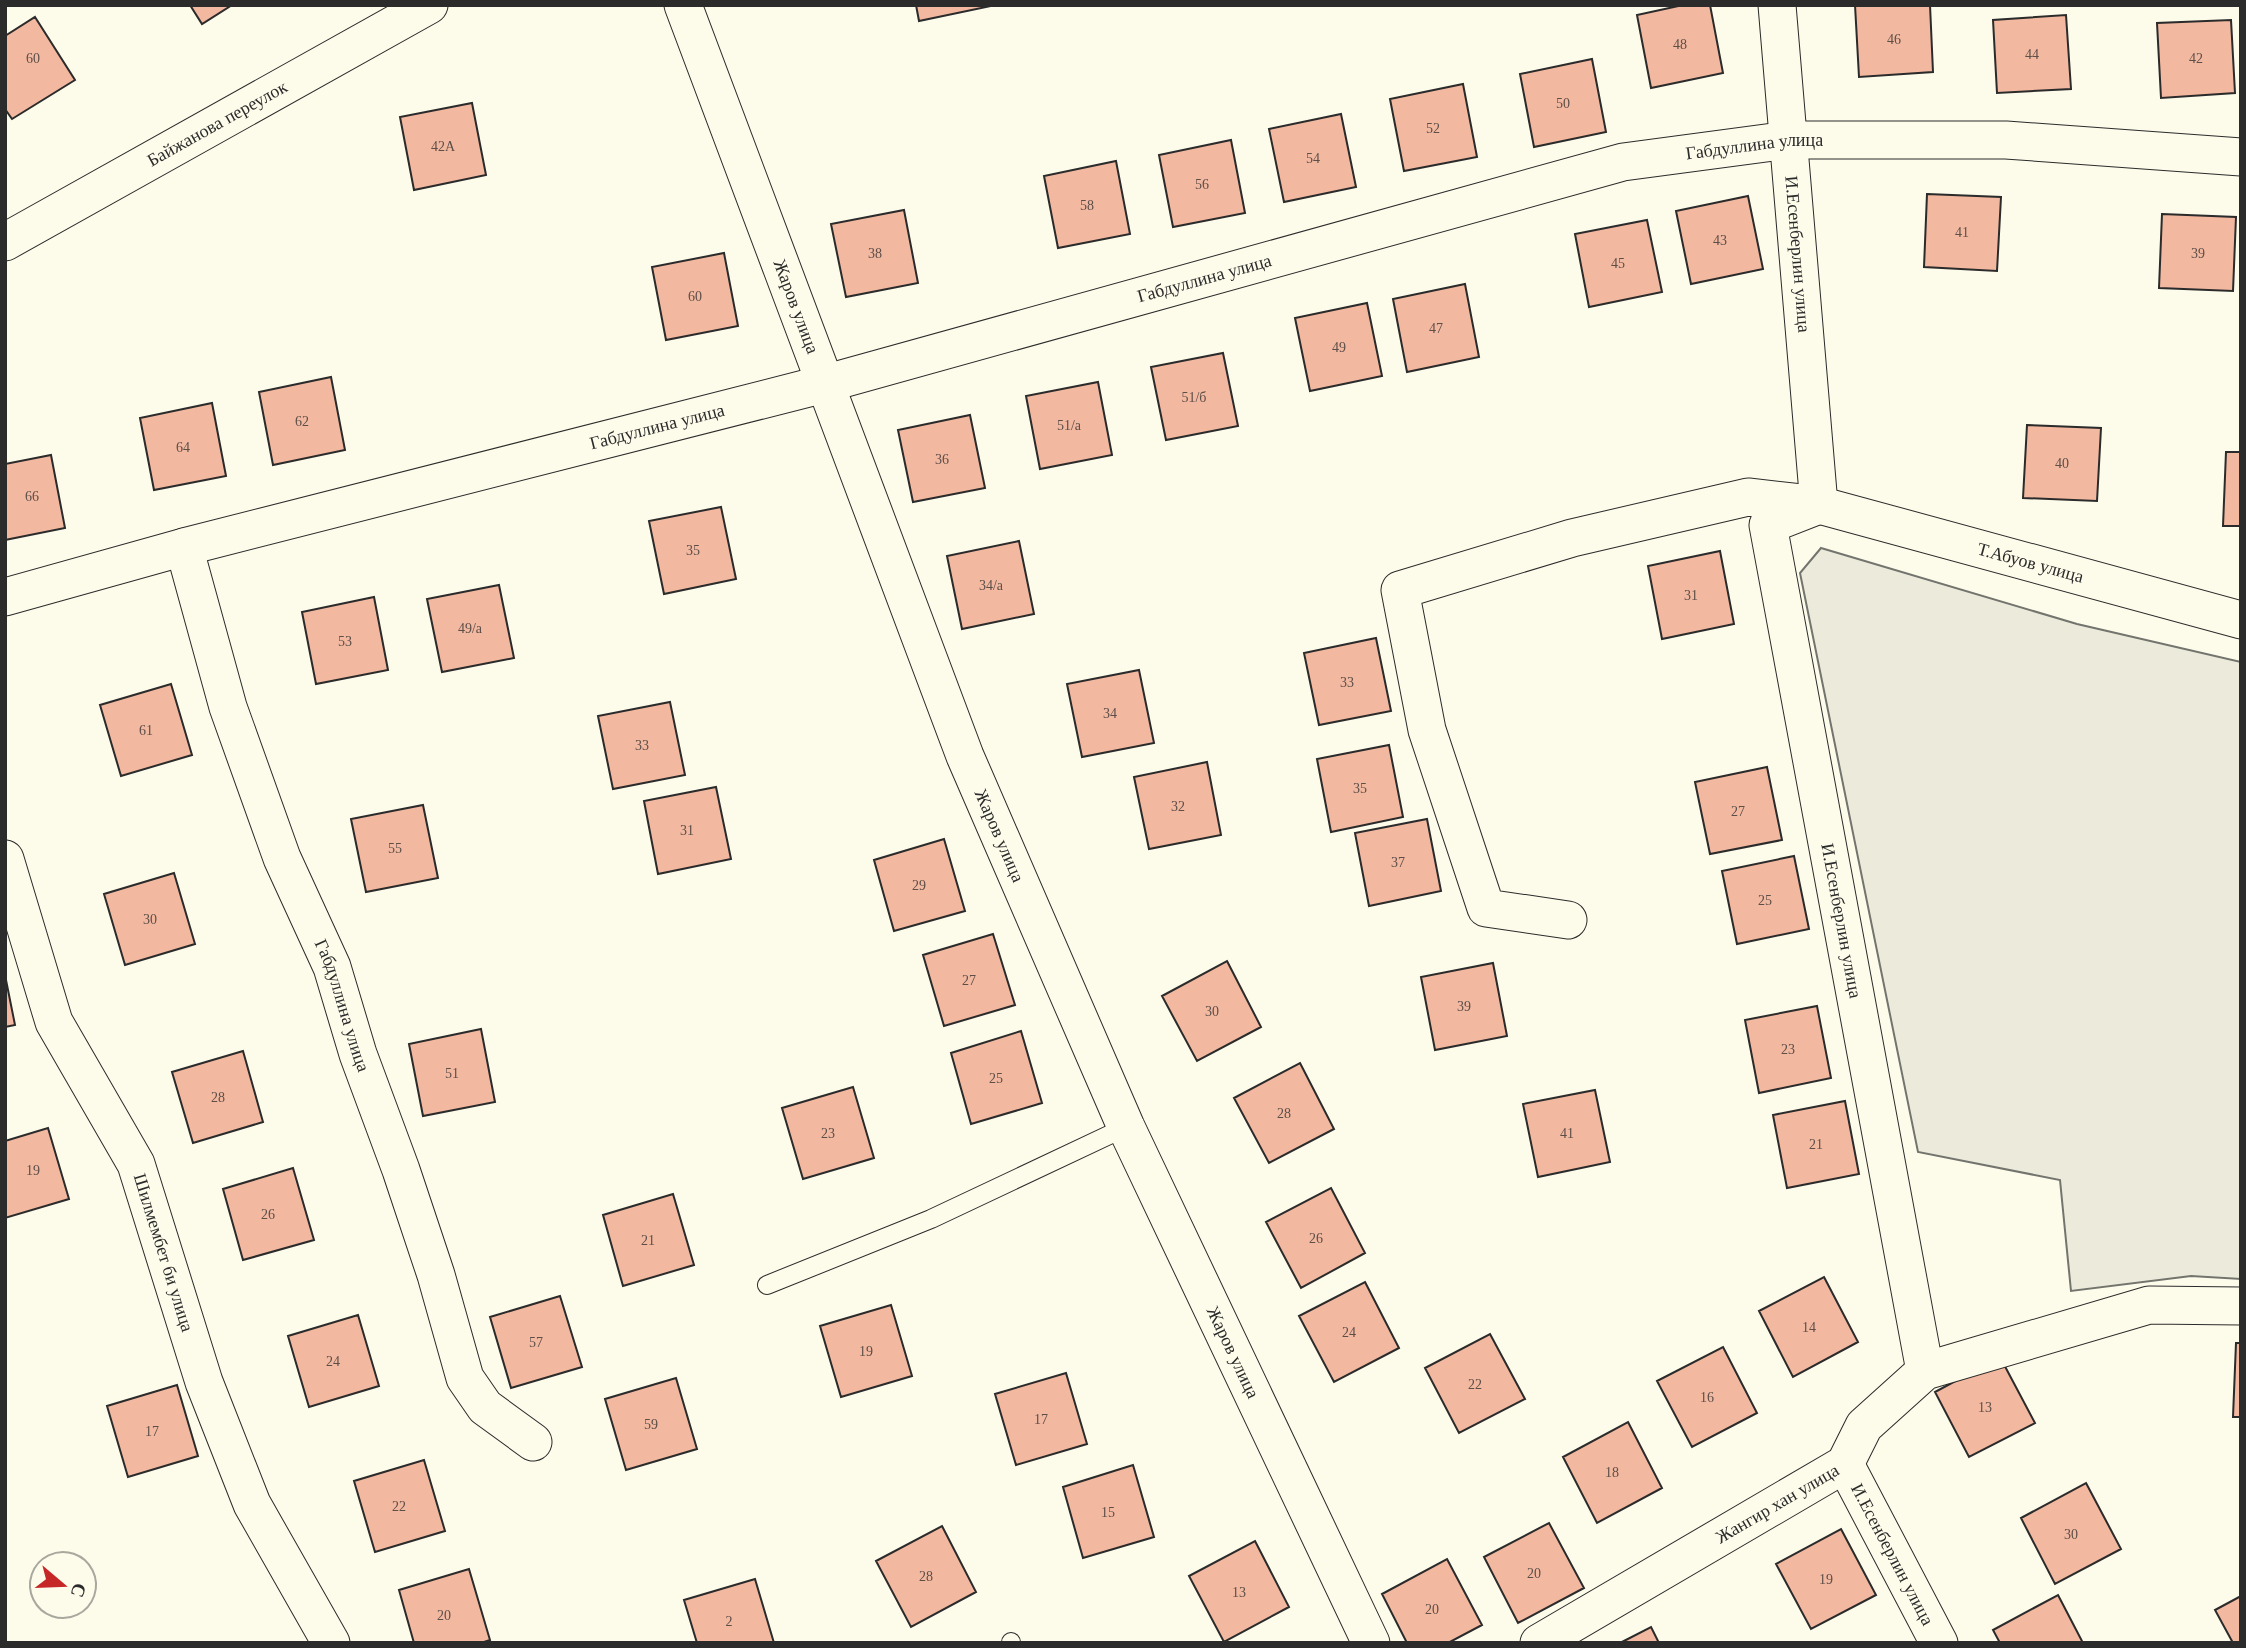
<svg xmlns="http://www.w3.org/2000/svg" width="2246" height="1648" viewBox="0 0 2246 1648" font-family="Georgia,serif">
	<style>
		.green { fill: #ecebdb; stroke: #74746e; stroke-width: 2 }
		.building { fill: #f2b8a0; stroke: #2b2b2b; stroke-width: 2 }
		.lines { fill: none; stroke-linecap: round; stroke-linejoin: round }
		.lane-casing { stroke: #2b2b2b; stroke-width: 20 }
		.street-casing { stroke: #2b2b2b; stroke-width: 39 }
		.lane { stroke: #fdfbea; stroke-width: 18 }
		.street { stroke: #fdfbea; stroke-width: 37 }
		.labels { text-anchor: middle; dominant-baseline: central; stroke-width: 5; stroke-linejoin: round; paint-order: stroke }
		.number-label { font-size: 14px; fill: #5d4e48 }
		.street-label { font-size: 18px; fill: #2b2b2b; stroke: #fdfbea }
	</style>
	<rect width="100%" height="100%" fill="#fdfbea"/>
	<path class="green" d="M1821,548L2077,624L2241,662V1279L2191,1276L2071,1291L2060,1180L1918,1152L1800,573Z"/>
	<path class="building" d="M190,5H232L202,24Z
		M916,5H991V6L919,21Z
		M1683,5H1710L1723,73L1651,88L1637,15Z
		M1855,5H1930L1933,72L1859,77Z
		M2066,15L2071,89L1997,93L1993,20Z
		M35,17L75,80L12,119L5,109V36Z
		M2231,20L2235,93L2161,98L2157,23Z
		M1592,59L1606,132L1534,147L1520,74Z
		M1463,84L1477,157L1404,171L1390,99Z
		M472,103L486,175L414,190L400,117Z
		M1341,114L1356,187L1284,202L1269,129Z
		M1231,140L1245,213L1173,227L1159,155Z
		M1116,161L1130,234L1058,248L1044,176Z
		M1927,194L2001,197L1997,271L1924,267Z
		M1748,196L1763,269L1691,284L1676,211Z
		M904,210L918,283L846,297L831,224Z
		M2162,214L2236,217L2233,291L2159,288Z
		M1647,220L1662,292L1589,307L1575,234Z
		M724,253L738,326L666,340L652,267Z
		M1465,284L1479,357L1407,372L1393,299Z
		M1367,303L1382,376L1310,391L1295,318Z
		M1223,353L1238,426L1166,440L1151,367Z
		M331,377L345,450L273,465L259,392Z
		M1098,382L1112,455L1040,469L1026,396Z
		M212,403L226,476L154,490L140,418Z
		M970,415L985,488L913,502L898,430Z
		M2027,425L2101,428L2097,501L2023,498Z
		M2226,452H2241V526H2223Z
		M51,455L65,528L5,540V464Z
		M721,507L736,579L664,594L649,521Z
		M1019,541L1034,614L962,629L947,556Z
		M1720,551L1734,624L1662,639L1648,566Z
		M499,585L514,658L442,672L427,599Z
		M374,597L388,670L316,684L302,612Z
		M1376,638L1391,711L1319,725L1304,653Z
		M1139,670L1154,743L1082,757L1067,684Z
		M171,684L192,755L121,776L100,705Z
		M670,702L685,775L613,789L598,716Z
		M1389,745L1403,817L1331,832L1317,759Z
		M1207,762L1221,835L1149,849L1134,777Z
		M1767,767L1782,840L1710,854L1695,782Z
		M716,787L731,859L658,874L644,801Z
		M423,805L438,878L366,892L351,819Z
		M1427,819L1441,891L1369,906L1355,833Z
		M944,839L965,911L894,931L874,860Z
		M1794,856L1809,929L1737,944L1722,871Z
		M174,873L195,944L125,965L104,894Z
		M993,934L1015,1005L944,1026L923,955Z
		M1227,961L1261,1027L1197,1061L1162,996Z
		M1493,963L1507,1036L1435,1050L1421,977Z
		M5,975L15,1025L5,1027Z
		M1817,1006L1831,1078L1759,1093L1745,1020Z
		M481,1029L495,1102L423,1116L409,1044Z
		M1021,1031L1042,1103L971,1124L951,1053Z
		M243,1051L263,1122L193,1143L172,1072Z
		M1300,1063L1334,1129L1269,1163L1234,1098Z
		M853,1087L874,1158L803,1179L782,1108Z
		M1595,1090L1610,1162L1538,1177L1523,1104Z
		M1845,1101L1859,1174L1787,1188L1773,1115Z
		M48,1128L69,1199L5,1218V1141Z
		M293,1168L314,1240L243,1260L223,1189Z
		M1331,1188L1365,1253L1301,1288L1266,1222Z
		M673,1194L694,1265L623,1286L603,1215Z
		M1824,1277L1858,1342L1793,1377L1759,1311Z
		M1365,1282L1399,1348L1334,1382L1299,1316Z
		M560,1296L582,1367L511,1388L490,1317Z
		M891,1305L912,1376L841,1397L820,1326Z
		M358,1315L379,1386L309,1407L288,1336Z
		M1490,1334L1525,1399L1459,1433L1425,1368Z
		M2236,1343H2241V1417H2233Z
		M1723,1347L1757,1413L1692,1447L1657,1381Z
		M2000,1357L2035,1423L1969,1457L1935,1392Z
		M1066,1373L1087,1444L1016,1465L995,1394Z
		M676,1378L697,1449L626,1470L605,1399Z
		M177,1385L198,1456L128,1477L107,1406Z
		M1628,1422L1662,1488L1597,1523L1563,1457Z
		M424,1460L445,1531L375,1552L354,1481Z
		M1133,1465L1154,1537L1083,1558L1063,1487Z
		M2086,1483L2121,1549L2055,1584L2021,1518Z
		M1549,1523L1584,1588L1518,1623L1484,1557Z
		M942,1526L976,1592L911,1627L876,1561Z
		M1841,1529L1876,1595L1811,1629L1776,1564Z
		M1255,1541L1289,1607L1224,1642L1189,1576Z
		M1447,1559L1482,1625L1448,1643H1407L1382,1594Z
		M469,1569L490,1640L481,1643H414L399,1590Z
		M755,1579L774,1643H697L684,1600Z
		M2058,1595L2083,1643H2000L1993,1630Z
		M2241,1596V1643H2233L2215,1610Z
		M1651,1627L1659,1643H1620Z"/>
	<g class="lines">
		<defs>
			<path id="lane" d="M767,1285L931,1219L1126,1127
				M1011,1642V1643"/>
			<g id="street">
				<path id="s1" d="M683,5L965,756L1126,1127L1371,1643"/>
				<path id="s2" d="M1777,5L1819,505L1768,525L1925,1371"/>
				<path id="s3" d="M5,242L429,5"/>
				<path id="s4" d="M184,547L228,707L282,858L332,967L358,1054L401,1170L436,1275L465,1378L485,1407L533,1442"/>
				<path id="s5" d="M5,597L184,547L824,384L1623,162L1788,140H2006L2241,157"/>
				<path id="s6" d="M5,859L54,1022L136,1164L204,1382L252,1504L331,1643"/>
				<path id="s7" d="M1568,920L1486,908L1427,730L1400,590L1572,538L1748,497L1819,505L2241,620"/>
				<path id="s8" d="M1845,1464L1939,1643"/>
				<path id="s9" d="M1539,1643L1845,1464L1864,1426L1925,1371L2149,1305L2241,1306"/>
			</g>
		</defs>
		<use href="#lane" class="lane-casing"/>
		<use href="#street" class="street-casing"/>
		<use href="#lane" class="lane"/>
		<use href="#street" class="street"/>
	</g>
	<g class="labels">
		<g class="number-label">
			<text x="1894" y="39">46</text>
			<text x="1680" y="44">48</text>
			<text x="2032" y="54">44</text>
			<text x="33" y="58">60</text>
			<text x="2196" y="58">42</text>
			<text x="1563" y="103">50</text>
			<text x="1433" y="128">52</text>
			<text x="443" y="146">42А</text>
			<text x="1313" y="158">54</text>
			<text x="1202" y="184">56</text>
			<text x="1087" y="205">58</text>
			<text x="1962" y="232">41</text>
			<text x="1720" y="240">43</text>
			<text x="875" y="253">38</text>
			<text x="2198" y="253">39</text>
			<text x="1618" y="263">45</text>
			<text x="695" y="296">60</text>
			<text x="1436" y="328">47</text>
			<text x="1339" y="347">49</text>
			<text x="1194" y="397">51/б</text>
			<text x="302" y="421">62</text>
			<text x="1069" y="425">51/a</text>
			<text x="183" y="447">64</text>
			<text x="942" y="459">36</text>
			<text x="2062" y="463">40</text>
			<text x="32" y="496">66</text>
			<text x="693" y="550">35</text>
			<text x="991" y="585">34/a</text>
			<text x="1691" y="595">31</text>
			<text x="470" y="628">49/a</text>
			<text x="345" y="641">53</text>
			<text x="1347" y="682">33</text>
			<text x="1110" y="713">34</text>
			<text x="146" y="730">61</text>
			<text x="642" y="745">33</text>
			<text x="1360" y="788">35</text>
			<text x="1178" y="806">32</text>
			<text x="1738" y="811">27</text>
			<text x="687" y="830">31</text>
			<text x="395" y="848">55</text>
			<text x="1398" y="862">37</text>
			<text x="919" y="885">29</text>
			<text x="1765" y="900">25</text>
			<text x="150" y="919">30</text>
			<text x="969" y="980">27</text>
			<text x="1464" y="1006">39</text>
			<text x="1212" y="1011">30</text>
			<text x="1788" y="1049">23</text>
			<text x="452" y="1073">51</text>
			<text x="996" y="1078">25</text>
			<text x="218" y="1097">28</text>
			<text x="1284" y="1113">28</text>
			<text x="828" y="1133">23</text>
			<text x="1567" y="1133">41</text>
			<text x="1816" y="1144">21</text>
			<text x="33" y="1170">19</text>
			<text x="268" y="1214">26</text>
			<text x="1316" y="1238">26</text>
			<text x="648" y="1240">21</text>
			<text x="1809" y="1327">14</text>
			<text x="1349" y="1332">24</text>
			<text x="536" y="1342">57</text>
			<text x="866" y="1351">19</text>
			<text x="333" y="1361">24</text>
			<text x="1475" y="1384">22</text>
			<text x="1707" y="1397">16</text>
			<text x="1985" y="1407">13</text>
			<text x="1041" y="1419">17</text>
			<text x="651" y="1424">59</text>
			<text x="152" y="1431">17</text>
			<text x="1612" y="1472">18</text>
			<text x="399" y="1506">22</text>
			<text x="1108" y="1512">15</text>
			<text x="2071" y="1534">30</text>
			<text x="1534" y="1573">20</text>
			<text x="926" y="1576">28</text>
			<text x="1826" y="1579">19</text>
			<text x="1239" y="1592">13</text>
			<text x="1432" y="1609">20</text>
			<text x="444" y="1615">20</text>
			<text x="729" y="1621">2</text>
		</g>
		<g class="street-label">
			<text stroke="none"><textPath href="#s3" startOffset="243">Байжанова переулок</textPath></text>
			<text stroke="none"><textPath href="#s5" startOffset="1808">Габдуллина улица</textPath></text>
			<text stroke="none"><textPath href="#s2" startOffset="250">И.Есенберлин улица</textPath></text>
			<text stroke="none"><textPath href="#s5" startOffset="1241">Габдуллина улица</textPath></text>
			<text stroke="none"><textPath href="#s1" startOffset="322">Жаров улица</textPath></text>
			<text stroke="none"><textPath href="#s5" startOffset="674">Габдуллина улица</textPath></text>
			<text stroke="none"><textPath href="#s7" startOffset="1064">Т.Абуов улица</textPath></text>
			<text stroke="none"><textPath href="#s1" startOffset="889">Жаров улица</textPath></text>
			<text stroke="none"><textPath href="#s2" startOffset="959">И.Есенберлин улица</textPath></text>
			<text stroke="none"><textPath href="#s4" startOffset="486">Габдуллина улица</textPath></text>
			<text stroke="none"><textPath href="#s6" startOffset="427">Шилмембет би улица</textPath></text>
			<text stroke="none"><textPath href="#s1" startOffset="1456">Жаров улица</textPath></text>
			<text stroke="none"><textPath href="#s9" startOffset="276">Жангир хан улица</textPath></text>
			<text stroke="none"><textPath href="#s8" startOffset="102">И.Есенберлин улица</textPath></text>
		</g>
	</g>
	<rect width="2246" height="1648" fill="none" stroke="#2b2b2b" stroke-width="14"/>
	<g transform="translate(63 1585) rotate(109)"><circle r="33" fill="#fdfbea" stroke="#a9a89e" stroke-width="2"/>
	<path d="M0-5L12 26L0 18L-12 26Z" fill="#c62828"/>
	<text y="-10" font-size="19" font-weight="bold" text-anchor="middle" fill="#2b2b2b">С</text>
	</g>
</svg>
